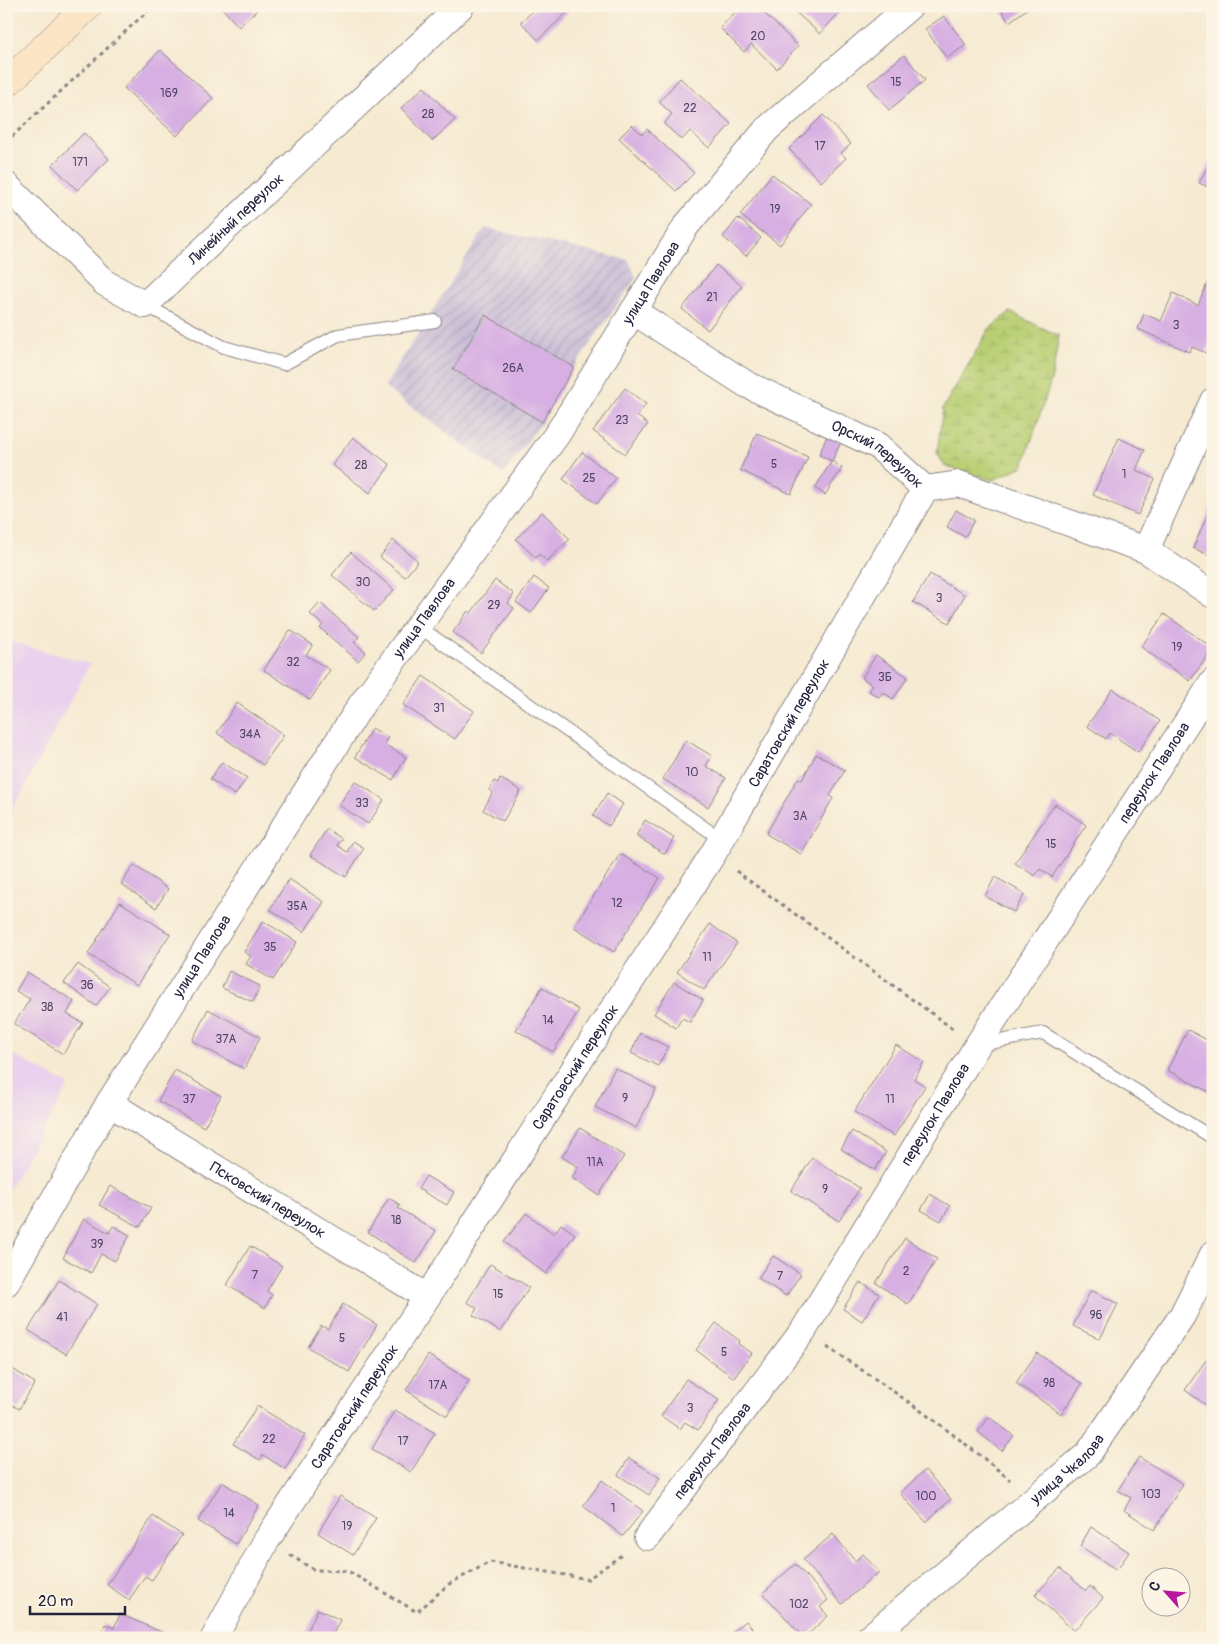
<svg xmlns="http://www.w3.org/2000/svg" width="1219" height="1644" viewBox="0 0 1219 1644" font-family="Pangolin,sans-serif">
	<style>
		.built { fill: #ead1ed }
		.industrial { fill: url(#industrial-furrows) }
		.wetland { fill: url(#wetland-marsh); stroke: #6e7857 }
		.building { fill: #d7afe3 }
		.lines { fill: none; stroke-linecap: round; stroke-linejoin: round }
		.lane-casing { stroke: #8c8686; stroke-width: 14 }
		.street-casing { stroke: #8c8686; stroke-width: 28 }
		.secondary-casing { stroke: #8c8686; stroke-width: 29 }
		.path { stroke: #8c8686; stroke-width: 3; stroke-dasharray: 4 4; stroke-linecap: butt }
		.lane { stroke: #fff; stroke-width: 12 }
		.street { stroke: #fff; stroke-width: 26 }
		.secondary { stroke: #fce5c4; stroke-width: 28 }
		.labels { text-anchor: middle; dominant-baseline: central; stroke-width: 4; stroke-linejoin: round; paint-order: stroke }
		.number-label { font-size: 12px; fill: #4f4565 }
		.street-label { font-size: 15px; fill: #22223b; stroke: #fcf5e5 }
	</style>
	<defs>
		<pattern id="industrial-furrows" width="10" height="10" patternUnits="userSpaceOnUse" patternTransform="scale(1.25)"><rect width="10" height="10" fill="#cabfd7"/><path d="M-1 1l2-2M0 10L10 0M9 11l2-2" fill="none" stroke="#ada4b9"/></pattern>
		<pattern id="wetland-marsh" width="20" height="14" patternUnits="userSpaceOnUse" patternTransform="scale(1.25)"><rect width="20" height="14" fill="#b9cf73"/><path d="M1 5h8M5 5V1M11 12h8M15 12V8" fill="none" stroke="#9fb164"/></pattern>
	</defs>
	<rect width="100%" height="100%" fill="#fcf5e5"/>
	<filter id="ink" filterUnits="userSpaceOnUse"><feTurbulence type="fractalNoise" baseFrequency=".02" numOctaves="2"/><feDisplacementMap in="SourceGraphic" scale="10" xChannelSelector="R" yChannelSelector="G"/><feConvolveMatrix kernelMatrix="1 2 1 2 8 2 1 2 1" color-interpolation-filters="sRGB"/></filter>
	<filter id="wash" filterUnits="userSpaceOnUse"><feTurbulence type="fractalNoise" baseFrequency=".0096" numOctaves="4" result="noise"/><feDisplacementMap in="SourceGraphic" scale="20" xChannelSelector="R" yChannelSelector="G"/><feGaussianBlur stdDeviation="1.12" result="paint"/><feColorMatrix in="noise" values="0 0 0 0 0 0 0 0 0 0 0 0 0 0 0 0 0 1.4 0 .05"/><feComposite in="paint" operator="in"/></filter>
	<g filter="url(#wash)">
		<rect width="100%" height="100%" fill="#f6ead2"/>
		<path class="built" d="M6,640L90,664L6,822Z
			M6,1051L69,1085L6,1194Z"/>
		<path class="industrial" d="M485,228L629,260L636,278L574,367L542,422L503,474L384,387Z"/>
		<path class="wetland" d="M1010,312L1059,336L1051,381L1023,466L993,480L945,466L937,453L943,408L989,329Z"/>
		<g id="blocks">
			<path class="building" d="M220,6H261L239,27Z
				M535,6H574L538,40L521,22L536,8Z
				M741,6H757L798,46L777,69L751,44L744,52L720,28Z
				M789,6H845L820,34Z
				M998,6H1031L1009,22Z
				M944,16L966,45L947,58L925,29Z
				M160,50L213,98L177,136L124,88Z
				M904,55L925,80L889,110L868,84Z
				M680,78L731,124L709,148L690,131L682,140L664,124L672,114L659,102Z
				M424,87L455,120L432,141L401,108Z
				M823,115L851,144L841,153L846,158L821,182L789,149Z
				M632,125L642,134L647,129L694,173L676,191L619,138Z
				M84,133L109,159L77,190L52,165Z
				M1213,156V189L1199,183Z
				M772,174L811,204L780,245L740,215Z
				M738,218L761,238L746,256L723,237Z
				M716,265L742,286L708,330L682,309Z
				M1211,274L1213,275V337L1206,353L1192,347L1189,352L1138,329L1144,314L1161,321L1173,293L1198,305Z
				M485,315L574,367L542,422L453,369Z
				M625,388L646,404L637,416L648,424L625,454L593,431Z
				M757,433L808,457L791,494L740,470Z
				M827,436L841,442L832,461L842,468L825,495L815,488L832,461L819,455Z
				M353,437L390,465L370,493L332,465Z
				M1119,438L1145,450L1136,470L1155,479L1138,515L1093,495Z
				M582,452L616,478L597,504L563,479Z
				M1213,502V557L1193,548Z
				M956,510L974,520L965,537L947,527Z
				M542,512L570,539L547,561L539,554L536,558L516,539Z
				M393,540L418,561L405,577L380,557Z
				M351,552L394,590L374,611L332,575Z
				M930,574L965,595L949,623L913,602Z
				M534,577L549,588L531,613L516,602Z
				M495,580L514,594L508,603L514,608L481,653L453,632L468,611L471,613Z
				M320,603L359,637L354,642L366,652L358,661L320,628L323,625L310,614Z
				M1164,614L1213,648L1190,681L1141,647Z
				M290,630L313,645L306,655L330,670L310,700L264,670Z
				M876,655L908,677L893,699L883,692L879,697L869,691L873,685L862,678Z
				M423,676L474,711L455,739L403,705Z
				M1113,689L1160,721L1138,752L1110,733L1106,739L1087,726Z
				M237,703L284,735L263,765L217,733Z
				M372,728L388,737L384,744L406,757L393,780L355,757Z
				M686,740L712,756L706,766L726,778L708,807L663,779Z
				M816,754L845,770L830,796L833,798L801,854L766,834L798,778L802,780Z
				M222,762L247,778L235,795L210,779Z
				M500,778L521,791L503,821L483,810L493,792L489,790L494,781L498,783Z
				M355,781L384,800L368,824L339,805Z
				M607,793L623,804L609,826L593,816Z
				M1055,804L1086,825L1052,877L1040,869L1035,876L1015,863Z
				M645,820L674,838L665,854L636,836Z
				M327,829L342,839L337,845L347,852L353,841L364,848L346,877L310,855Z
				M620,854L660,878L614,952L574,927Z
				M134,865L168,889L156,908L121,884Z
				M995,877L1025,894L1014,912L985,896Z
				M289,879L324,902L304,932L270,909Z
				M120,902L170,934L137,985L88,954Z
				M263,921L297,942L273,980L246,964L251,956L244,952Z
				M710,924L737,943L704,990L677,972Z
				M78,964L110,987L96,1006L64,983Z
				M229,971L260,986L253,1002L222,988Z
				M27,972L74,1001L67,1014L83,1023L63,1054L14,1024L30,999L16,991Z
				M674,982L703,1000L690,1022L682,1018L676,1028L654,1014Z
				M542,987L579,1010L553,1052L516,1030Z
				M208,1009L260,1037L244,1069L192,1041Z
				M1188,1030L1213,1043V1094L1167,1070Z
				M640,1033L668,1047L658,1066L631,1053Z
				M896,1045L924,1062L914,1079L925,1086L894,1136L854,1112Z
				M615,1068L656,1089L636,1128L595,1107Z
				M175,1070L221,1096L204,1127L158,1101Z
				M580,1128L624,1156L599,1195L572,1178L578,1167L562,1157Z
				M852,1131L886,1152L875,1170L841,1149Z
				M812,1158L860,1188L839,1221L791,1191Z
				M426,1176L454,1192L447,1205L418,1189Z
				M110,1186L151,1208L140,1227L99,1205Z
				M930,1194L950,1206L941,1221L921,1210Z
				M389,1198L400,1205L398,1208L436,1231L416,1263L368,1232Z
				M526,1213L554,1234L561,1224L575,1234L546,1274L504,1242Z
				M84,1219L109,1233L113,1226L130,1235L115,1261L101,1254L91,1273L63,1258Z
				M905,1238L937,1259L908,1304L876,1283Z
				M250,1246L282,1266L267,1291L272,1295L265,1308L227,1285Z
				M773,1256L801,1274L786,1296L758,1278Z
				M490,1264L529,1287L501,1332L473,1315L477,1308L467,1302Z
				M59,1280L97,1304L66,1354L28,1330Z
				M860,1282L879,1294L862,1321L843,1309Z
				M1091,1290L1118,1304L1100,1339L1073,1326Z
				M343,1304L377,1325L349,1372L308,1347L321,1326L328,1329Z
				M716,1323L740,1341L738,1344L752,1353L734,1378L696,1350Z
				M1213,1350V1410L1185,1390Z
				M1037,1353L1082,1384L1061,1414L1016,1383Z
				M428,1355L469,1380L447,1416L406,1390Z
				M6,1365L35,1383L19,1409L6,1401Z
				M686,1379L719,1400L698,1430L685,1422L680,1429L661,1416Z
				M257,1406L305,1435L285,1469L263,1455L260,1460L233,1444Z
				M395,1410L435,1433L411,1472L372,1449Z
				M989,1417L1014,1436L1002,1451L978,1432Z
				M1139,1457L1183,1484L1154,1530L1124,1510L1131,1498L1118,1490Z
				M629,1458L660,1478L649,1495L618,1475Z
				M925,1470L951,1499L926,1522L900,1493Z
				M602,1480L643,1511L623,1536L583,1506Z
				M222,1482L259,1505L236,1544L198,1521Z
				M340,1496L376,1518L353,1555L318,1533Z
				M153,1516L182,1535L152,1580L145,1576L129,1600L107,1585Z
				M1091,1527L1129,1552L1117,1570L1080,1546Z
				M833,1534L855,1561L863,1554L879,1572L842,1604L803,1560Z
				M795,1564L828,1600L820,1607L828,1616L804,1638L763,1593Z
				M1060,1568L1086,1591L1090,1586L1103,1598L1074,1631L1035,1595Z
				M318,1609L340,1620L331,1638H304Z
				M120,1614L166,1634L165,1638H99L105,1624L114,1628Z
				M746,1621L760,1638H725Z"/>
		</g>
	</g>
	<g filter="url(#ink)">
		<use href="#blocks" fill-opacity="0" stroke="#8c8686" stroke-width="1"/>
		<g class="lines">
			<defs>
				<path id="lane" d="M145,305L224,347L284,364L338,335L435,321
					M418,626L722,840
					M979,1045L1043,1033L1213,1138"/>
				<g id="street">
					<path id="s1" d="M6,185L105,283L145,305L461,6"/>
					<path id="s2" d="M633,311L746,384L878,446L925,489L959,484L1146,550L1213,595"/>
					<path d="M1146,550L1213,401"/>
					<path id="s3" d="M109,1103L427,1297"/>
					<path id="s4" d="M6,1283L109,1103L361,705L558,433L686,226L767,129L910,6"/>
					<path id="s5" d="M647,1537L803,1331L977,1046L1213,682"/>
					<path id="s6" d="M214,1638L266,1541L427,1297L713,854L925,489"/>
					<path id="s7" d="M869,1638L1088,1454L1182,1316L1213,1254"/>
				</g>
				<path id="secondary" d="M6,84L88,6"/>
			</defs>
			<use href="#lane" class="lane-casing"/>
			<use href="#street" class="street-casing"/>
			<use href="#secondary" class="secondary-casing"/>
			<path class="path" d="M6,142L153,6
				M736,871L953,1029
				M827,1347C890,1388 952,1431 1010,1480
				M290,1555L314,1570L348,1571L417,1612L449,1584L490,1562L588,1579L623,1554"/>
			<use href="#lane" class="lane"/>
			<use href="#street" class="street"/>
			<use href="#secondary" class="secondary"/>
		</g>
	</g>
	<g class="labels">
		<g class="number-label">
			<text x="758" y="36">20</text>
			<text x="896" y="82">15</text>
			<text x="169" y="93">169</text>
			<text x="690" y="108">22</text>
			<text x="428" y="114">28</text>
			<text x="820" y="146">17</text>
			<text x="80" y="162">171</text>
			<text x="775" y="209">19</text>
			<text x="712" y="297">21</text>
			<text x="1176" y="325">3</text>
			<text x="513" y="368">26А</text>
			<text x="622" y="420">23</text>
			<text x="774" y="464">5</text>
			<text x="361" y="465">28</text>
			<text x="1124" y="474">1</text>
			<text x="589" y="478">25</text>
			<text x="363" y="582">30</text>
			<text x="939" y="598">3</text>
			<text x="494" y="605">29</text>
			<text x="1177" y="647">19</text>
			<text x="293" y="662">32</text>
			<text x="885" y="677">3Б</text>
			<text x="439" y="708">31</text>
			<text x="250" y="734">34А</text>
			<text x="692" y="772">10</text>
			<text x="362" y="803">33</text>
			<text x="800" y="816">3А</text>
			<text x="1051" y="844">15</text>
			<text x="617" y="903">12</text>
			<text x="297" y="906">35А</text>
			<text x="270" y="947">35</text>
			<text x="707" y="957">11</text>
			<text x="87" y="985">36</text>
			<text x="47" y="1007">38</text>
			<text x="548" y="1020">14</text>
			<text x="226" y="1039">37А</text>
			<text x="625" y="1098">9</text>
			<text x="189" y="1099">37</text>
			<text x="890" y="1099">11</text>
			<text x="595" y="1162">11А</text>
			<text x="825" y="1189">9</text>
			<text x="396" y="1220">18</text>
			<text x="97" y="1244">39</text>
			<text x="906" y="1271">2</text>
			<text x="255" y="1275">7</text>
			<text x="780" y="1276">7</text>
			<text x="498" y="1294">15</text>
			<text x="1096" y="1315">96</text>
			<text x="62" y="1317">41</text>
			<text x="342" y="1338">5</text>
			<text x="724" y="1352">5</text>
			<text x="1049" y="1383">98</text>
			<text x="438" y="1385">17А</text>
			<text x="690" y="1408">3</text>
			<text x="269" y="1439">22</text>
			<text x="403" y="1441">17</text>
			<text x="1151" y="1494">103</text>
			<text x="926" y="1496">100</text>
			<text x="613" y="1508">1</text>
			<text x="229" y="1513">14</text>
			<text x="347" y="1526">19</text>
			<text x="799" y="1604">102</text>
		</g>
		<g class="street-label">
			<text stroke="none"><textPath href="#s1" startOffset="310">Линейный переулок</textPath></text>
			<text stroke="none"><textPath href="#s4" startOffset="1191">улица Павлова</textPath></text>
			<text stroke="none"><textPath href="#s2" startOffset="284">Орский переулок</textPath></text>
			<text stroke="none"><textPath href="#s4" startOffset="786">улица Павлова</textPath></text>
			<text stroke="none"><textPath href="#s6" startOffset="1081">Саратовский переулок</textPath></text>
			<text stroke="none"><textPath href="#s5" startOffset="918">переулок Павлова</textPath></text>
			<text stroke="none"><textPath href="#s4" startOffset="381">улица Павлова</textPath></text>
			<text stroke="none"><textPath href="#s6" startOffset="676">Саратовский переулок</textPath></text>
			<text stroke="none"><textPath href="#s5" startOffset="512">переулок Павлова</textPath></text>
			<text stroke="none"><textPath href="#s3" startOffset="186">Псковский переулок</textPath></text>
			<text stroke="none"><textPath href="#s6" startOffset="271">Саратовский переулок</textPath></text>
			<text stroke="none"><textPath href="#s5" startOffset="108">переулок Павлова</textPath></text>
			<text stroke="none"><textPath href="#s7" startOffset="261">улица Чкалова</textPath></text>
		</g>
	</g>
	<rect width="1219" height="1644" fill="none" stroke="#fcf5e5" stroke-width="25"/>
	<g transform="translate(1166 1592) rotate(297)"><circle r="24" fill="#fcf5e5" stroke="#a5a1a1"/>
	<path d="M0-4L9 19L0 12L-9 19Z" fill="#b5179e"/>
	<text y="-8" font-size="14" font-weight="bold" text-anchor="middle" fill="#22223b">С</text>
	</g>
	<path d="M30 1606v8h95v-8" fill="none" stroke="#22223b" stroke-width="2.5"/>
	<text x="38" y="1606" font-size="15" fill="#22223b" stroke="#fcf5e5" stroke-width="4" paint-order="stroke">20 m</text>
</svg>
